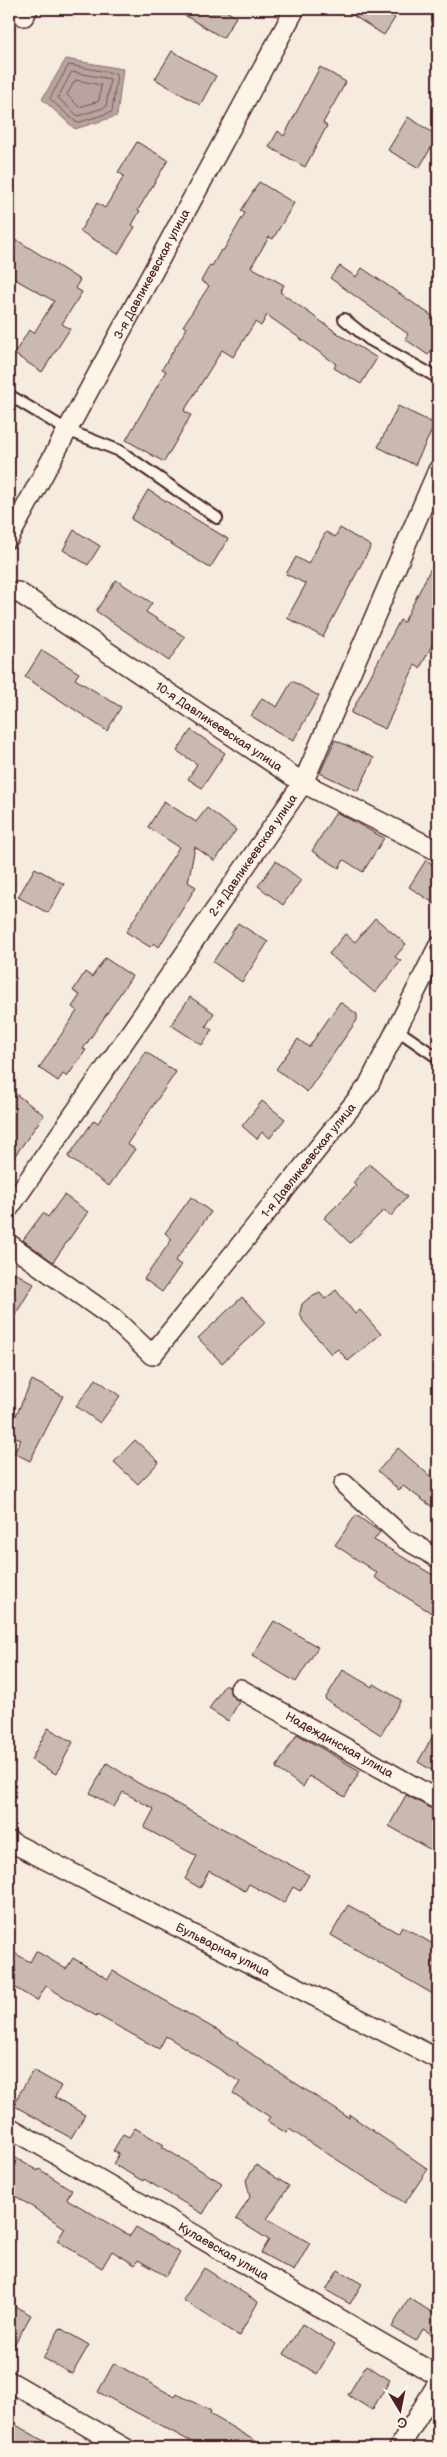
<svg xmlns="http://www.w3.org/2000/svg" width="447" height="2457" viewBox="0 0 447 2457" font-family="'Balsamiq Sans',sans-serif">
	<style>
		.water { fill: #b8a39e; stroke: #8c6e70 }
		.lines { fill: none; stroke-linecap: round; stroke-linejoin: round }
		.shore { stroke: #765459; stroke-width: 1 }
		.building { fill: #cab9b1; stroke: #4a1f2b }
		.lane-casing { stroke: #4a1f2b; stroke-width: 14 }
		.street-casing { stroke: #4a1f2b; stroke-width: 22 }
		.lane { stroke: #fcf5e5; stroke-width: 10 }
		.street { stroke: #fcf5e5; stroke-width: 19 }
		.labels { text-anchor: middle; dominant-baseline: central; stroke-width: 4; stroke-linejoin: round; paint-order: stroke }
		.street-label { font-size: 12px; fill: #4a1f2b; stroke: #fcf5e5 }
	</style>
	<rect width="100%" height="100%" fill="#f5ecde"/>
	<filter id="ink" filterUnits="userSpaceOnUse"><feTurbulence type="fractalNoise" baseFrequency=".02" numOctaves="2"/><feDisplacementMap in="SourceGraphic" scale="10" xChannelSelector="R" yChannelSelector="G"/><feConvolveMatrix kernelMatrix="1 2 1 2 8 2 1 2 1" color-interpolation-filters="sRGB"/></filter>
	<g filter="url(#ink)">
		<path class="water" d="M66,59L123,69L117,116L75,129L42,99Z"/>
		<g class="lines">
			<path class="shore" d="M69,65L117,74L112,112L77,123L50,99Z
				M72,72L110,79L106,107L78,116L58,98Z
				M76,80L101,85L99,101L79,107L67,95Z"/>
		</g>
		<path class="building" d="M174,9H223L236,17L223,38Z
			M343,9H381L395,18L384,35Z
			M172,51L216,76L200,105L155,79Z
			M320,67L346,82L323,123L327,126L305,167L269,147L278,131L284,136Z
			M408,117L438,136L419,168L388,150Z
			M137,142L168,160L138,210L140,211L132,225L135,227L118,254L80,231L97,203L105,208L124,176L118,172Z
			M259,182L294,203L273,239L269,237L251,267L284,285L280,292L343,337L377,358L361,384L334,368L336,364L267,315L261,326L255,322L233,357L222,350L184,411L191,415L164,462L126,440L166,371L162,369L187,328L183,326L209,286L201,281L210,265L212,266L221,250L223,251L245,213L241,211Z
			M17,240L80,280L75,288L82,292L62,324L70,329L42,372L14,354L29,330L34,333L54,301L9,276V253Z
			M340,266L356,277L362,268L438,320V341L428,355L405,339L408,334L330,278Z
			M398,406L435,424L415,465L378,447Z
			M148,490L228,539L210,568L131,519Z
			M340,528L371,546L323,637L287,618L306,584L286,574L296,557L308,564L326,532L335,537Z
			M74,530L100,546L88,565L63,550Z
			M438,554V634L420,668L415,665L385,729L351,713L400,620L404,622Z
			M116,580L152,603L146,612L185,637L169,661L96,611Z
			M42,650L79,673L75,679L121,707L107,731L25,677Z
			M292,681L319,696L293,741L251,716L262,698L277,707Z
			M191,730L225,753L202,788L188,779L197,764L177,751Z
			M335,740L374,758L358,791L320,773Z
			M164,801L196,822L207,808L236,830L215,861L195,847L188,882L196,887L159,947L154,943L150,947L126,932L179,847L148,827Z
			M336,812L384,838L363,872L344,860L339,868L312,851Z
			M426,860L438,868V906L409,887Z
			M276,861L301,880L283,905L258,886Z
			M35,868L64,884L48,913L18,897Z
			M375,918L406,944L395,957L401,961L375,993L329,954L345,934L355,942Z
			M238,923L268,942L242,982L213,962Z
			M105,958L132,976L83,1049L86,1050L67,1077L63,1074L58,1081L39,1068L77,1011L72,1007L80,995L73,991L85,972L92,977Z
			M190,997L214,1013L206,1026L212,1030L202,1045L171,1025Z
			M340,1002L357,1014V1020L307,1092L276,1069L298,1039L309,1047Z
			M146,1052L176,1072L127,1144L135,1149L109,1186L68,1157L94,1120L98,1123Z
			M9,1089L44,1115L9,1164Z
			M262,1101L285,1119L270,1138L262,1132L257,1139L242,1126Z
			M369,1164L407,1197L391,1216L384,1210L350,1243L324,1218L356,1186L353,1183Z
			M64,1195L88,1212L53,1262L23,1240L43,1213L48,1217Z
			M191,1197L211,1212L175,1261L181,1265L162,1292L144,1279L172,1239L165,1233Z
			M9,1269L34,1284L9,1325Z
			M336,1290L355,1314L360,1310L381,1334L348,1361L338,1349L331,1354L303,1321L300,1313L302,1304L309,1298L320,1293L325,1299Z
			M242,1297L266,1322L222,1363L198,1338Z
			M96,1379L120,1396L100,1423L76,1406Z
			M32,1380L63,1396L30,1461L14,1453L21,1440L9,1434V1431Z
			M135,1440L159,1462L138,1484L114,1462Z
			M398,1448L438,1483V1511L403,1486L399,1490L378,1471Z
			M356,1515L380,1532L374,1540L438,1578V1617L374,1577L377,1573L335,1545Z
			M274,1621L318,1647L296,1682L252,1656Z
			M343,1670L372,1687L374,1684L401,1700L381,1735L325,1699Z
			M225,1684L229,1687L231,1695L239,1702L228,1721L209,1709Z
			M438,1727V1774L418,1762Z
			M48,1728L73,1742L56,1774L31,1760Z
			M297,1734L360,1771L345,1797L309,1776L303,1787L276,1768Z
			M107,1763L138,1783L309,1875L300,1891L293,1887L284,1903L249,1884L245,1891L209,1871L200,1888L185,1879L197,1856L144,1828L154,1809L123,1792L114,1807L90,1793Z
			M406,1795L438,1812V1854L389,1826Z
			M348,1905L398,1933L402,1926L438,1947V1997L331,1935Z
			M9,1950L30,1962L36,1951L66,1969L73,1958L108,1979L113,1971L238,2042L237,2044L286,2077L349,2118L350,2115L428,2169L405,2203L289,2129L286,2133L267,2121L270,2117L233,2093L240,2082L166,2036L159,2049L97,2015L96,2016L46,1986L37,2001L9,1984Z
			M33,2070L61,2086L55,2097L85,2115L71,2138L13,2105Z
			M135,2128L164,2145L162,2147L222,2183L203,2214L144,2179L143,2181L113,2164L119,2154L113,2151L123,2134L129,2137Z
			M9,2154L38,2171L39,2169L72,2190L67,2199L130,2236L136,2227L180,2253L166,2276L138,2260L135,2265L112,2251L102,2268L57,2241L65,2228L9,2192Z
			M256,2165L289,2186L267,2219L310,2243L294,2271L261,2253L269,2240L236,2219L250,2197L246,2180Z
			M204,2268L258,2302L239,2336L183,2300Z
			M338,2270L362,2284L350,2304L326,2290Z
			M409,2298L438,2316V2326L433,2335L423,2329L416,2341L392,2327Z
			M9,2303L31,2315L9,2354Z
			M302,2324L335,2344L317,2374L284,2354Z
			M60,2328L89,2345L72,2374L43,2358Z
			M114,2363L175,2397L177,2394L211,2411L210,2414L267,2448H203L98,2392Z
			M366,2365L390,2380L372,2410L348,2395Z
			M9,2421L56,2448H9Z"/>
		<g class="lines">
			<defs>
				<path id="lane" d="M344,319L370,340L438,378
					M9,395L67,430L120,451L217,518
					M396,1029L438,1058"/>
				<g id="street">
					<path d="M24,16L28,9"/>
					<path id="s1" d="M9,538L295,9"/>
					<path id="s2" d="M9,594L18,592L303,783L438,851"/>
					<path id="s3" d="M9,1208L303,783L438,470"/>
					<path id="s4" d="M9,1244L113,1318L152,1355L368,1086L438,947"/>
					<path d="M344,1484L405,1539L438,1558"/>
					<path id="s5" d="M240,1689L438,1800"/>
					<path id="s6" d="M9,1841L438,2059"/>
					<path id="s7" d="M9,2127L438,2376"/>
					<path d="M9,2381L125,2448"/>
					<path d="M399,2448L438,2383"/>
				</g>
			</defs>
			<use href="#lane" class="lane-casing"/>
			<use href="#street" class="street-casing"/>
			<use href="#lane" class="lane"/>
			<use href="#street" class="street"/>
		</g>
	</g>
	<g class="labels">
		<g class="street-label">
			<text stroke="none"><textPath href="#s1" startOffset="300">3-я Давликеевская улица</textPath></text>
			<text stroke="none"><textPath href="#s2" startOffset="251">10-я Давликеевская улица</textPath></text>
			<text stroke="none"><textPath href="#s3" startOffset="429">2-я Давликеевская улица</textPath></text>
			<text stroke="none"><textPath href="#s4" startOffset="431">1-я Давликеевская улица</textPath></text>
			<text stroke="none"><textPath href="#s5" startOffset="114">Надеждинская улица</textPath></text>
			<text stroke="none"><textPath href="#s6" startOffset="240">Бульварная улица</textPath></text>
			<text stroke="none"><textPath href="#s7" startOffset="248">Кулаевская улица</textPath></text>
		</g>
	</g>
	<rect width="447" height="2457" fill="none" stroke="#fcf5e5" stroke-width="30"/>
	<rect x="15" y="15" width="417" height="2427" fill="none" stroke="#4a1f2b" stroke-width="2" filter="url(#ink)"/>
	<g transform="translate(400 2410) rotate(170)" stroke="#fcf5e5" stroke-width="4" paint-order="stroke">
	<path d="M0-4L9 19L0 12L-9 19Z" fill="#4a1f2b"/>
	<text y="-8" font-size="14" font-weight="bold" text-anchor="middle" fill="#4a1f2b">С</text>
	</g>
</svg>
